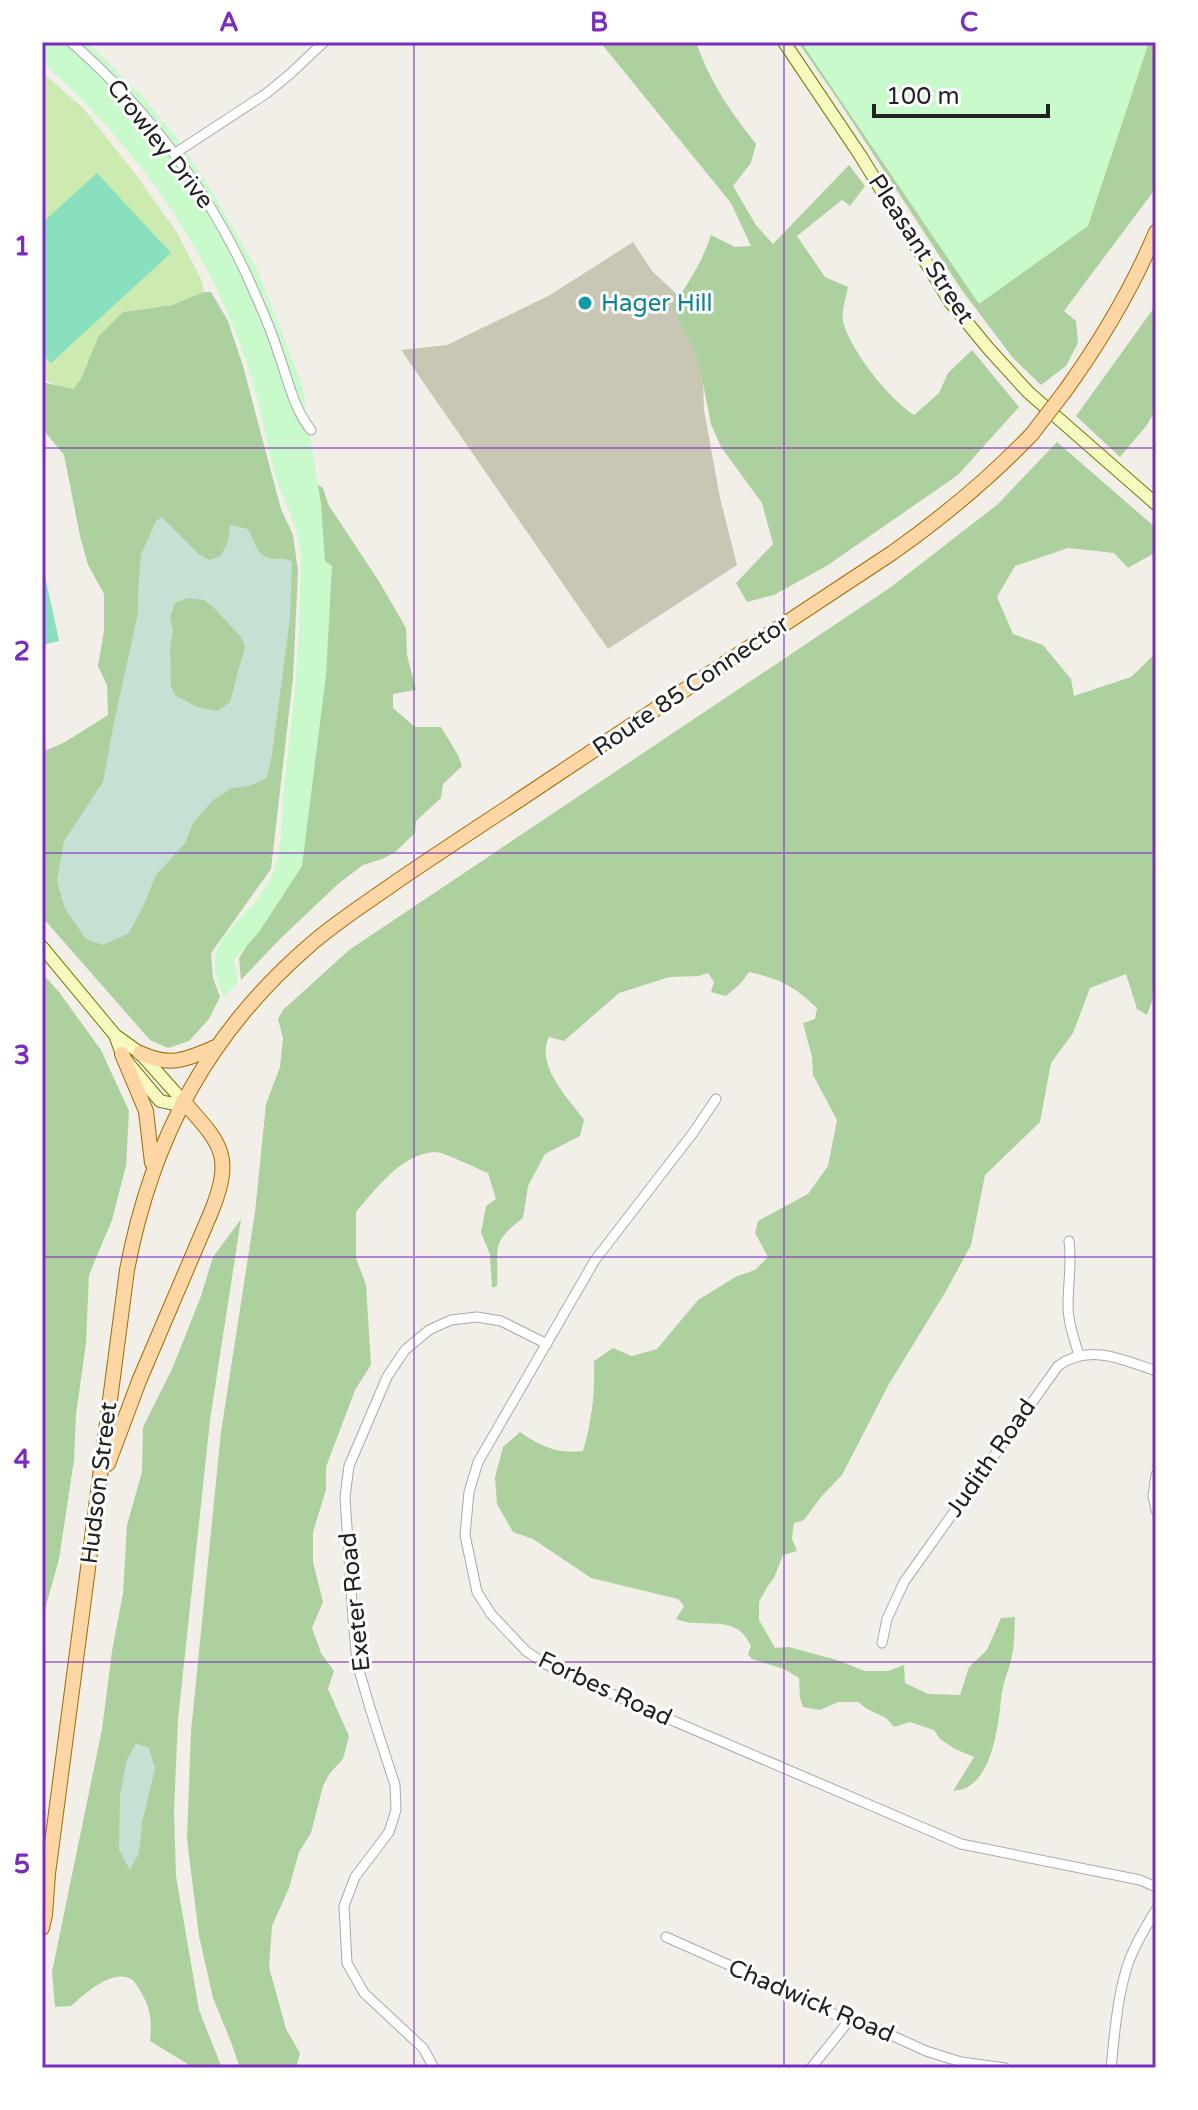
<svg xmlns="http://www.w3.org/2000/svg" width="1198" height="2110" viewBox="0 0 1198 2110" font-family="'Varela Round',sans-serif">
	<style>
		.construction { fill: #c7c7b4 }
		.grass { fill: #cdebb0 }
		.forest { fill: #add19e }
		.wetland { fill: #c6e0d4; fill-rule: evenodd }
		.park { fill: #c8facc }
		.pitch { fill: #88e0be }
		.lines { fill: none; stroke-linecap: round; stroke-linejoin: round }
		.street-casing { stroke: #a9a9a9; stroke-width: 11 }
		.secondary-casing { stroke: #707d05; stroke-width: 14 }
		.primary-casing { stroke: #a06b00; stroke-width: 16 }
		.street { stroke: #fff; stroke-width: 9 }
		.secondary { stroke: #f7fabf; stroke-width: 12 }
		.primary { stroke: #fcd6a4; stroke-width: 14 }
		.primary-bridge-casing { stroke: #a06b00; stroke-width: 16; stroke-linecap: butt }
		.primary-bridge { stroke: #fcd6a4; stroke-width: 14 }
		.grid { fill: none; stroke: #7b2cbf; stroke-width: 2; stroke-opacity: 0.55 }
		.culture-dot { fill: #0f9aa8; stroke: #fff; stroke-width: 3 }
		.labels { text-anchor: middle; dominant-baseline: central; stroke-width: 6; stroke-linejoin: round; paint-order: stroke }
		.street-label { font-size: 24px; fill: #222; stroke: #fff }
		.culture-label { font-size: 24px; fill: #0d838f; stroke: #fff; text-anchor: start }
		.neatline { fill: none; stroke: #7b2cbf; stroke-width: 3 }
		.grid-label { font-size: 26px; text-anchor: middle; font-weight: bold; fill: #7b2cbf }
	</style>
	<rect width="100%" height="100%" fill="#f2efe9"/>
	<path class="construction" d="M633,242L652,271L685,302L702,351L704,410L720,498L737,565L608,649L401,350L447,345L550,295Z"/>
	<path class="grass" d="M42,72L84,109L136,175L176,231L201,279L204,292L172,305L123,312L86,364L80,380L73,389L60,387L42,378Z"/>
	<path class="forest" d="M600,42H696C710,82 730,111 756,144L751,163L733,186L756,225L773,244L849,165L865,186L850,206L842,200L797,236L825,277L848,287C846,298 840,315 844,325C852,352 890,400 914,415L939,393L948,373L972,350L1019,407L958,475L828,565L774,595L747,602L736,583L773,544L762,503L721,447L711,424L698,358L672,306C689,283 702,262 711,235L735,247L751,246L731,203Z
		M798,42H1156V178L1153,192L1064,311L1076,321L1078,343L1066,366L1041,385L1013,358L961,289L838,100Z
		M204,292H211L228,321L243,366L281,509L293,535L298,571L293,678L271,869L211,953L213,978L220,997L209,1019L189,1041L168,1048L150,1040L42,917V752L65,742L108,715L107,685L98,666L104,631V594L88,565L80,536L64,455L45,432L42,431V382L73,389L80,380L99,336L123,312L172,305Z
		M1156,305V409L1147,425L1120,457L1076,416Z
		M1057,442L1156,528V552L1128,568L1114,553L1068,548L1015,566L997,597L1013,634L1043,645L1071,679L1074,696L1131,677L1156,653V965L1152,1001L1147,1015L1137,1009L1126,974L1090,988L1073,1033L1051,1063L1040,1122L985,1175L971,1245L946,1291L889,1384L842,1475L821,1497L804,1520L794,1523L792,1539L797,1551L783,1555L774,1578L767,1587L759,1602V1620L775,1648L789,1647L837,1660L865,1671H888L904,1665L905,1683L928,1694L960,1695L969,1667L987,1650L1001,1618L1015,1617C1014,1630 1015,1643 1012,1655C1010,1668 1004,1679 1002,1692C998,1723 994,1789 953,1791L974,1757L955,1749L940,1739L934,1730L910,1722L894,1727L886,1718L867,1709L858,1702H838L820,1710L803,1707L800,1698L799,1678L784,1669L752,1659L748,1654L751,1646C738,1619 720,1625 695,1623C688,1623 682,1621 676,1619L684,1606L678,1599L591,1578L533,1539L513,1532L497,1504L495,1477L503,1447L520,1432C542,1447 557,1454 583,1451C592,1421 595,1392 594,1361L613,1348L632,1356L657,1349L698,1300L737,1276L755,1270L768,1257L755,1233L758,1221L808,1194L828,1166L837,1120L813,1075L812,1057L803,1023L815,1019L817,1008C794,986 780,979 749,972L741,983L726,996L711,992L714,982L708,973L699,976L669,977L619,993L564,1041L549,1037C535,1065 568,1098 584,1120L580,1136L545,1154L528,1186L523,1218C489,1244 499,1248 497,1286L492,1288L490,1254L481,1233L486,1206L496,1199L488,1173C477,1169 444,1152 435,1152C401,1154 376,1189 356,1212V1258L366,1285L371,1365L355,1390L326,1467V1490L313,1532V1562L323,1602L312,1628L321,1653L334,1671L328,1689L349,1736L343,1759L330,1773L323,1786L311,1833L299,1852L289,1888L272,1926L269,1967L286,2029L300,2053L296,2068H240L231,2042L213,1998L199,1936L187,1839L191,1731L221,1432L255,1212L266,1104L280,1067L283,1038L278,1019L283,1010L349,950L891,587L998,504Z
		M305,476L323,488L328,504L380,583L406,628L407,655L416,690L393,694V708L415,727H441L458,755L462,766L443,784L441,798L416,821L415,833L394,853L382,859L363,865L338,884L280,939L241,980L239,958L293,873Z
		M42,973L59,992L101,1050L129,1111L126,1166L112,1220L89,1275L86,1343L76,1415L74,1460L59,1559L42,1620Z
		M241,1219L210,1420L178,1720L174,1811L176,1876L199,2010L222,2068H194L150,2041C152,2023 151,2010 142,1994C139,1989 135,1981 131,1979C112,1968 83,1995 71,2006L55,2007L52,1972L102,1729L112,1651L123,1593L127,1525L142,1472L143,1427L173,1367L201,1296L213,1257Z"/>
	<path class="wetland" d="M162,517L199,554L210,560L221,556L228,541L230,525L248,529C253,538 257,554 266,557C276,561 283,556 292,562L290,618L272,754L267,778L249,786L232,788L213,800L193,823L185,843L156,875L142,909L128,934L103,945L86,939L65,909L57,881L64,841L103,782L114,722L138,613V592L141,554L156,521ZM188,598L204,600L216,610L240,636L245,646L230,702L217,711L197,707L175,695L171,686L170,650L173,631L170,617L175,603Z
		M136,1743L149,1748L155,1769L142,1823L139,1853L130,1870L119,1850L120,1795L127,1760Z"/>
	<path class="park" d="M42,42H87L141,95L178,140L208,185L257,269L302,385L321,504L325,561L332,566L326,675L302,866L259,932L234,960L238,982L224,997C220,986 214,975 215,963C216,940 236,924 250,908C263,893 274,875 278,856C283,830 282,803 285,777C292,715 300,653 300,591C300,577 302,562 300,548C297,522 282,500 275,474C264,433 258,392 243,352C203,239 131,141 42,62Z
		M801,42H1149L1088,226L979,304Z"/>
	<path class="pitch" d="M97,173L171,253L51,363L42,354V223Z
		M42,562L59,641L42,645Z"/>
	<g class="lines">
		<defs>
			<path id="street" d="M71,42C150,111 215,199 256,296C264,314 272,333 278,352C288,379 293,408 311,430
				M174,154L267,93L290,74L324,42
				M716,1099L693,1133L595,1260L478,1462L469,1492L465,1535L477,1592L491,1614L526,1651L545,1664L648,1710L961,1844L1140,1880L1156,1887
				M1069,1241C1072,1263 1068,1283 1068,1305C1068,1322 1074,1339 1079,1355
				M1156,1475L1153,1496L1156,1510
				M882,1643L887,1619L904,1582L1058,1366C1089,1343 1124,1360 1156,1371
				M666,1937L810,2001L848,2022L882,2031L926,2051L961,2062L1005,2068
				M434,2068L423,2048L364,1993L347,1963L344,1906L355,1877L389,1832L396,1810L395,1785L370,1708L357,1663L353,1618L345,1497L349,1466L387,1377L405,1350L429,1330L451,1320L477,1317L501,1321L547,1344
				M811,2068L848,2022
				M1111,2068C1115,2032 1117,1995 1129,1961C1136,1943 1146,1926 1156,1910"/>
			<path id="secondary" d="M784,42L860,155L951,303L988,348L1028,392L1156,504
				M42,947L115,1035L140,1053L183,1101L174,1104L160,1101L128,1063L122,1054L115,1035"/>
			<path id="primary" d="M1065,391C1101,341 1132,289 1156,232
				M140,1053C172,1068 187,1059 218,1046
				M122,1054L146,1111L152,1163
				M108,1464L139,1381L212,1210C234,1154 220,1143 183,1101
				M42,1928L45,1915L48,1874L127,1270C152,1138 208,1033 310,945C336,922 365,904 393,884C444,849 497,815 549,780C663,704 778,628 892,553C943,517 989,479 1032,434"/>
		</defs>
		<use href="#street" class="street-casing"/>
		<use href="#secondary" class="secondary-casing"/>
		<use href="#primary" class="primary-casing"/>
		<use href="#street" class="street"/>
		<use href="#secondary" class="secondary"/>
		<use href="#primary" class="primary"/>
		<defs>
			<path id="primary-bridge" d="M1032,434L1065,391"/>
		</defs>
		<use href="#primary-bridge" class="primary-bridge-casing"/>
		<use href="#primary-bridge" class="primary-bridge"/>
	</g>
	<path class="grid" d="M414,42V2068M784,42V2068M42,448H1156M42,853H1156M42,1257H1156M42,1662H1156"/>
	<circle class="culture-dot" cx="585" cy="303" r="8"/>
	<g class="labels">
		<g class="street-label">
			<text transform="translate(160 144) rotate(52)">Crowley Drive</text>
			<text transform="translate(921 249) rotate(57)">Pleasant Street</text>
			<text transform="translate(691 686) rotate(-34)">Route 85 Connector</text>
			<text transform="translate(991 1458) rotate(-55)">Judith Road</text>
			<text transform="translate(99 1483) rotate(-83)">Hudson Street</text>
			<text transform="translate(355 1602) rotate(-96)">Exeter Road</text>
			<text transform="translate(605 1689) rotate(25)">Forbes Road</text>
			<text transform="translate(811 2001) rotate(23)">Chadwick Road</text>
		</g>
		<g class="culture-label">
			<text x="601" y="303">Hager Hill</text>
		</g>
	</g>
	<rect width="1198" height="2110" fill="none" stroke="#ffffff" stroke-width="88"/>
	<path d="M874 104v12h174v-12" fill="none" stroke="#222222" stroke-width="4"/>
	<text x="886" y="104" font-size="24" fill="#222222" stroke="#ffffff" stroke-width="6" paint-order="stroke">100 m</text>
	<rect x="44" y="44" width="1110" height="2022" class="neatline"/>
	<g class="grid-label">
		<text x="229" y="31">A</text>
		<text x="599" y="31">B</text>
		<text x="969" y="31">C</text>
		<text x="22" y="255">1</text>
		<text x="22" y="660">2</text>
		<text x="22" y="1064">3</text>
		<text x="22" y="1468">4</text>
		<text x="22" y="1873">5</text>
	</g>
</svg>
